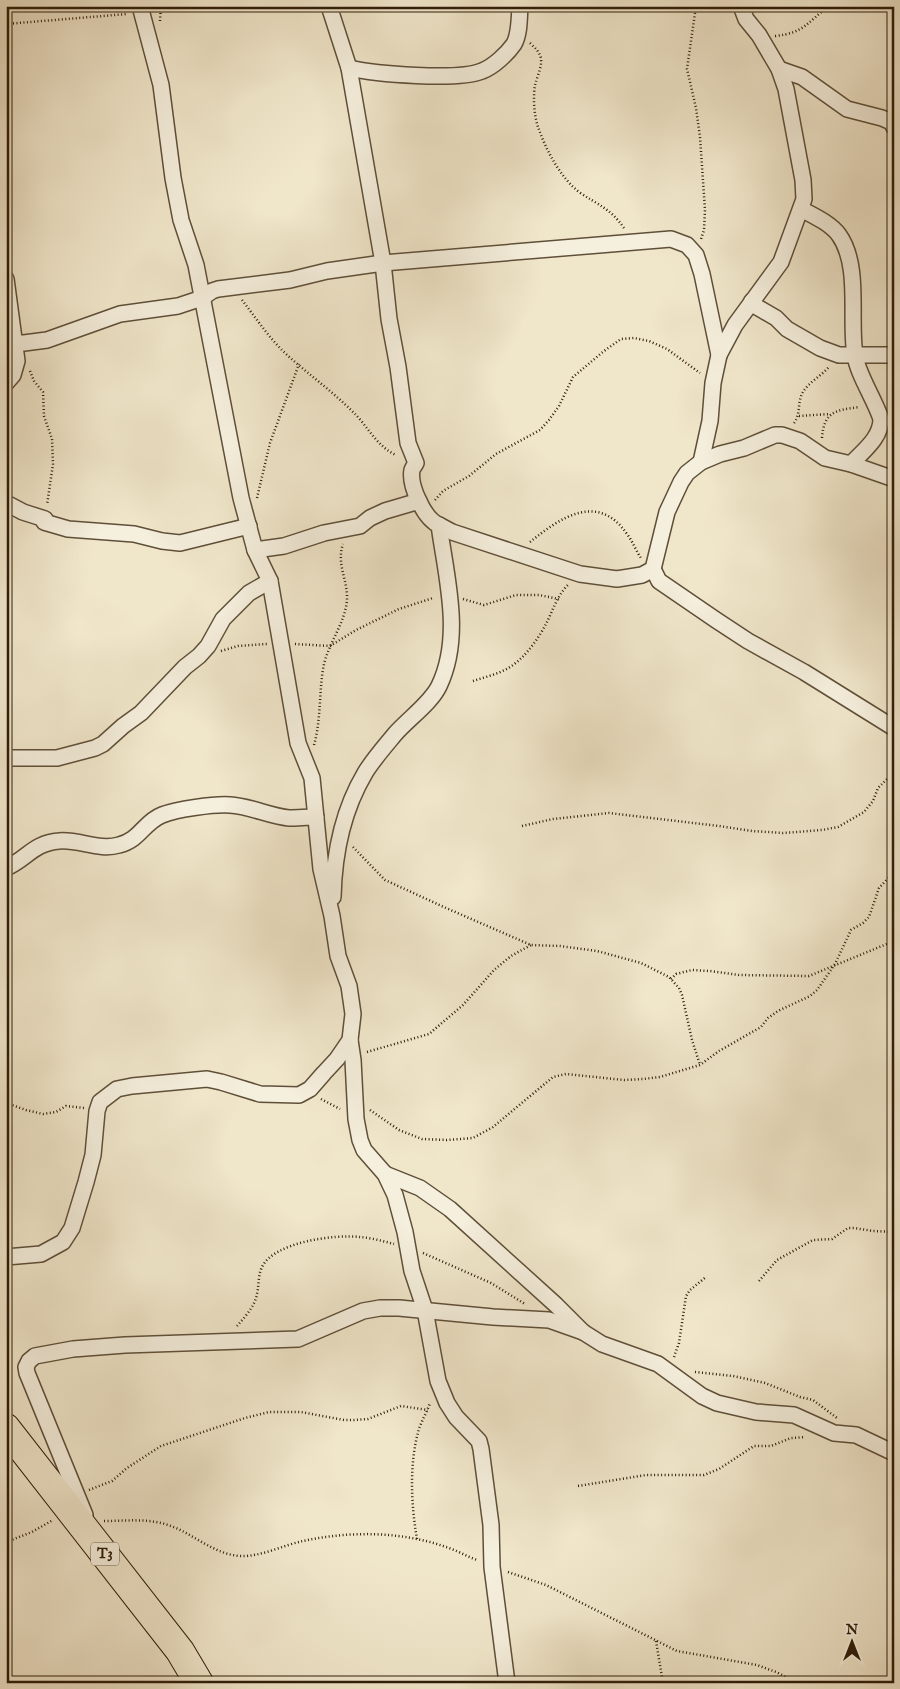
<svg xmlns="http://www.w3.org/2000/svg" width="900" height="1689" font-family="'IM FELL English',serif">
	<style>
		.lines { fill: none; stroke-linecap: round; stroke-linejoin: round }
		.street-casing { stroke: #5f4f39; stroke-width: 18 }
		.highway-casing { stroke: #2f1d09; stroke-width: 30 }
		.path { stroke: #2f1d09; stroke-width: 2.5; stroke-dasharray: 1 2.5; stroke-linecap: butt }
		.street { stroke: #f5efdd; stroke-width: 15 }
		.highway { stroke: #f0e6ca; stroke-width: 28 }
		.labels { text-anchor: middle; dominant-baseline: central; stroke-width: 4; stroke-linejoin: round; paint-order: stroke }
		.shield { fill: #f5efdd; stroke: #6a5c49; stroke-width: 1 }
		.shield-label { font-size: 14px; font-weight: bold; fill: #2f1d09 }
	</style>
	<rect width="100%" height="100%" fill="#f0e6ca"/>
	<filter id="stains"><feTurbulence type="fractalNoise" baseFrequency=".004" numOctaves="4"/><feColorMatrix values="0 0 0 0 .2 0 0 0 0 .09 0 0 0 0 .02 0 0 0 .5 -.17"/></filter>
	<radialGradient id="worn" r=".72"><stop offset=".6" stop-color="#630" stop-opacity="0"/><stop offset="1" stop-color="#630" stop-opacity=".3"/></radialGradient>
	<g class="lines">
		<g class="street-casing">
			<g id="street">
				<path d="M329,6L349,68L383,263L389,319L398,367L408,443L416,463C415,465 413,467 412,470C409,485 424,519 439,525C446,577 463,636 439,686C431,703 408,719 395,734C386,745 372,761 365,773C343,810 334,854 333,897"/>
				<path d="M349,68C375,74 458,81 482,71C493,67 507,54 514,44C520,33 519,18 520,6"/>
				<polyline points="779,69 802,77 847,109 882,118 891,122 894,127"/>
				<path d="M801,209C814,216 830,223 839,235C861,266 849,320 855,355C857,373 875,400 881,419C881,438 863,451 851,464"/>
				<polyline points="6,279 17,361 13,375 6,383"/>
				<polyline points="752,301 757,307 776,318 787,329 820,348 839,355 894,355"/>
				<polyline points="16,343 24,343 47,340 120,314 178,306 202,298 212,291 218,289 290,280 327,271 383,263 671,239 687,245 696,255 702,274 719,355 713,383 710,421 701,462"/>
				<polyline points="719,355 735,325 781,262 804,199 803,180 786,89 779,69 759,35 746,19 741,6"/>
				<polyline points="6,503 23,512 45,519 44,522 68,529 134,534 162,541 180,543 249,526"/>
				<polyline points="439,525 452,532 580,574 617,579 642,575 653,569 667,512 681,482 687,473 701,462 720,454 744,448 775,435 782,435 800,441 825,458 851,464 894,479"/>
				<polyline points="255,550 284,546 324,533 360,526 370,518 385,511 419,501"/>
				<polyline points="653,569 659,581 716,620 748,641 804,672 894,728"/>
				<polyline points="6,758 57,758 95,748 103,744 123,726 141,713 185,667 199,656 208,646 223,619 249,593 270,581"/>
				<path d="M6,868C27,859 33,843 59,841C79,839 99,851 119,845C140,840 144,822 162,815C177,809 214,804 230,805C250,806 269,816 289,818C298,818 307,817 316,817"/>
				<polyline points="350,1040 353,1060 356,1119 360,1140 364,1150 385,1174 395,1195 405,1232 412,1271 425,1310 438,1381 447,1403 456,1417 479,1441 481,1449 491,1525 492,1567 507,1683"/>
				<polyline points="385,1174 420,1188 450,1209 556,1305 583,1332 602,1344 658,1364 702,1396 717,1403 756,1412 794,1415 834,1433 856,1435 894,1453"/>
				<polyline points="6,1257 41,1254 63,1242 72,1228 86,1182 93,1155 97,1111 100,1102 117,1089 132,1086 207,1079 221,1082 260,1094 299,1095 310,1089 324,1073 337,1059 350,1040 353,1014 349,986 338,956 332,916 321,869 312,778 298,743 270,581 255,550 241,498 196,265 181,220 173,178 161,85 140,6"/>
				<polyline points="85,1515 27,1373 26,1367 29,1361 35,1356 73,1349 125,1345 298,1339 363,1311 380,1308 399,1308 493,1317 549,1320 583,1332"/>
			</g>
		</g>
		<g class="highway-casing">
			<polyline id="highway" points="6,1428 180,1651 199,1683"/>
		</g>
		<g class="path">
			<polyline points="696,6 687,69 696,108 700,137 705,210 704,230 701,239"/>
			<polyline points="160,21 161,6"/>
			<polyline points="6,24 127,14"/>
			<path d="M775,36C805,33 807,22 829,6"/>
			<path d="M530,43C535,48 540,52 541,59C542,67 537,77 535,85C533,98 534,115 538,127C546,150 560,177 579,192C598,205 610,208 624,228"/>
			<path d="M242,300C256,318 269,338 286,354C308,374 332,391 353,412C367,425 377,447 396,455"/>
			<polyline points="30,371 34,381 43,392 44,416 52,439 53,464 47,505"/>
			<polyline points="799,416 830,414"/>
			<path d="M794,423C801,414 797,402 803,392C808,383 821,376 829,367"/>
			<path d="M822,438C824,411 836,410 860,407"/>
			<polyline points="889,441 894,446"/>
			<polyline points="257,498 270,443 299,364"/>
			<polyline points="435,500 443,491 469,476 496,454 540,430 549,420 559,406 573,377 604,351 621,339 634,338 649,341 667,349 700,373"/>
			<path d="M530,542C561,517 598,492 627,534C633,542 636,551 641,558"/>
			<polyline points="463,599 484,605 516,595 539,595 559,599"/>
			<polyline points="295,644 330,646 356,630 399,609 433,598"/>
			<polyline points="221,651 238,646 267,644"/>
			<path d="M473,681C485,677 499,674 510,667C525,658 539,638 547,622C553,610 558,594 568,585"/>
			<path d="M314,745C321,720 319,694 323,669C327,645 345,624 347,600C348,580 336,564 343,544"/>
			<polyline points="522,826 553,819 609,813 719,826 752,831 783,833 822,830 838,827 864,812 873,801 878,788 894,772"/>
			<polyline points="353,847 385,880 446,908 531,945 560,946 597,951 641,963 669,977 679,988 682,995 692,1040 700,1065"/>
			<polyline points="671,979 676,974 692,970 710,971 739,975 809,976 894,941"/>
			<polyline points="367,1052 429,1034 463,1005 494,970 511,956 531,945"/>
			<polyline points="6,1081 11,1104"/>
			<polyline points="321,1099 340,1109"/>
			<polyline points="6,1103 26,1110 43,1114 56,1112 66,1106 84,1108"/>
			<polyline points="370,1110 399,1130 422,1139 447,1140 473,1138 493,1127 553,1077 566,1074 624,1080 643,1079 660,1077 700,1065 719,1051 761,1027 768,1018 778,1011 810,996 817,990 835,964 851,930 863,923 869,917 879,888 894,872"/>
			<polyline points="423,1253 491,1283 525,1304"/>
			<polyline points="759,1281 777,1260 813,1240 832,1239 848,1228 854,1228 873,1231 894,1232"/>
			<path d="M237,1326C245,1317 255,1306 257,1294C259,1285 258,1275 262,1267C274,1242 335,1234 360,1237C371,1238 383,1241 394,1244"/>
			<polyline points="674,1357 679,1343 686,1296 690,1290 706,1277"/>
			<polyline points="695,1372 733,1376 765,1383 800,1397 813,1400 837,1418"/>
			<polyline points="578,1486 646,1475 704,1475 719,1469 754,1446 771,1446 791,1438 805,1437"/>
			<polyline points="89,1490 112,1481 127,1468 161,1446 245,1418 269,1412 301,1412 344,1420 354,1420 368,1419 401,1406 428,1410"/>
			<path d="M104,1521C126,1521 147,1518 168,1525C193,1533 214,1555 241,1556C260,1557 284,1545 303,1541C349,1531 401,1531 446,1547C456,1550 466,1556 477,1560"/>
			<path d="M417,1539C411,1504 409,1463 419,1429C422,1420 427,1412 430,1403"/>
			<polyline points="6,1542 32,1532 53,1520"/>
			<polyline points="508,1572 546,1585 677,1651 757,1665 776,1672 798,1683"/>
			<polyline points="656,1641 663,1683"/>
		</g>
		<use href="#street" class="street"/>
		<use href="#highway" class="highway"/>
	</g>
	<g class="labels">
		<rect class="shield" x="91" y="1542.5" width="28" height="23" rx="4"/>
		<g class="shield-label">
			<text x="105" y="1554">T3</text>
		</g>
	</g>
	<rect width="900" height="1689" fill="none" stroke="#f0e6ca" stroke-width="25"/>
	<rect x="8" y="8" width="885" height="1674" fill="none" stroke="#2f1d09" stroke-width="2.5"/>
	<rect x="12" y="12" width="875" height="1664" fill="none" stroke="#2f1d09"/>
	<g transform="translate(852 1642)" stroke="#f5efdd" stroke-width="4" paint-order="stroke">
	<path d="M0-4L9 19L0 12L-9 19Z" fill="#2f1d09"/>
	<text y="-8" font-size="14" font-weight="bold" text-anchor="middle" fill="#2f1d09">N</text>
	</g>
	<rect width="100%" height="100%" filter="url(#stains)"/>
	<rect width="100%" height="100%" fill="url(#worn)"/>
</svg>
